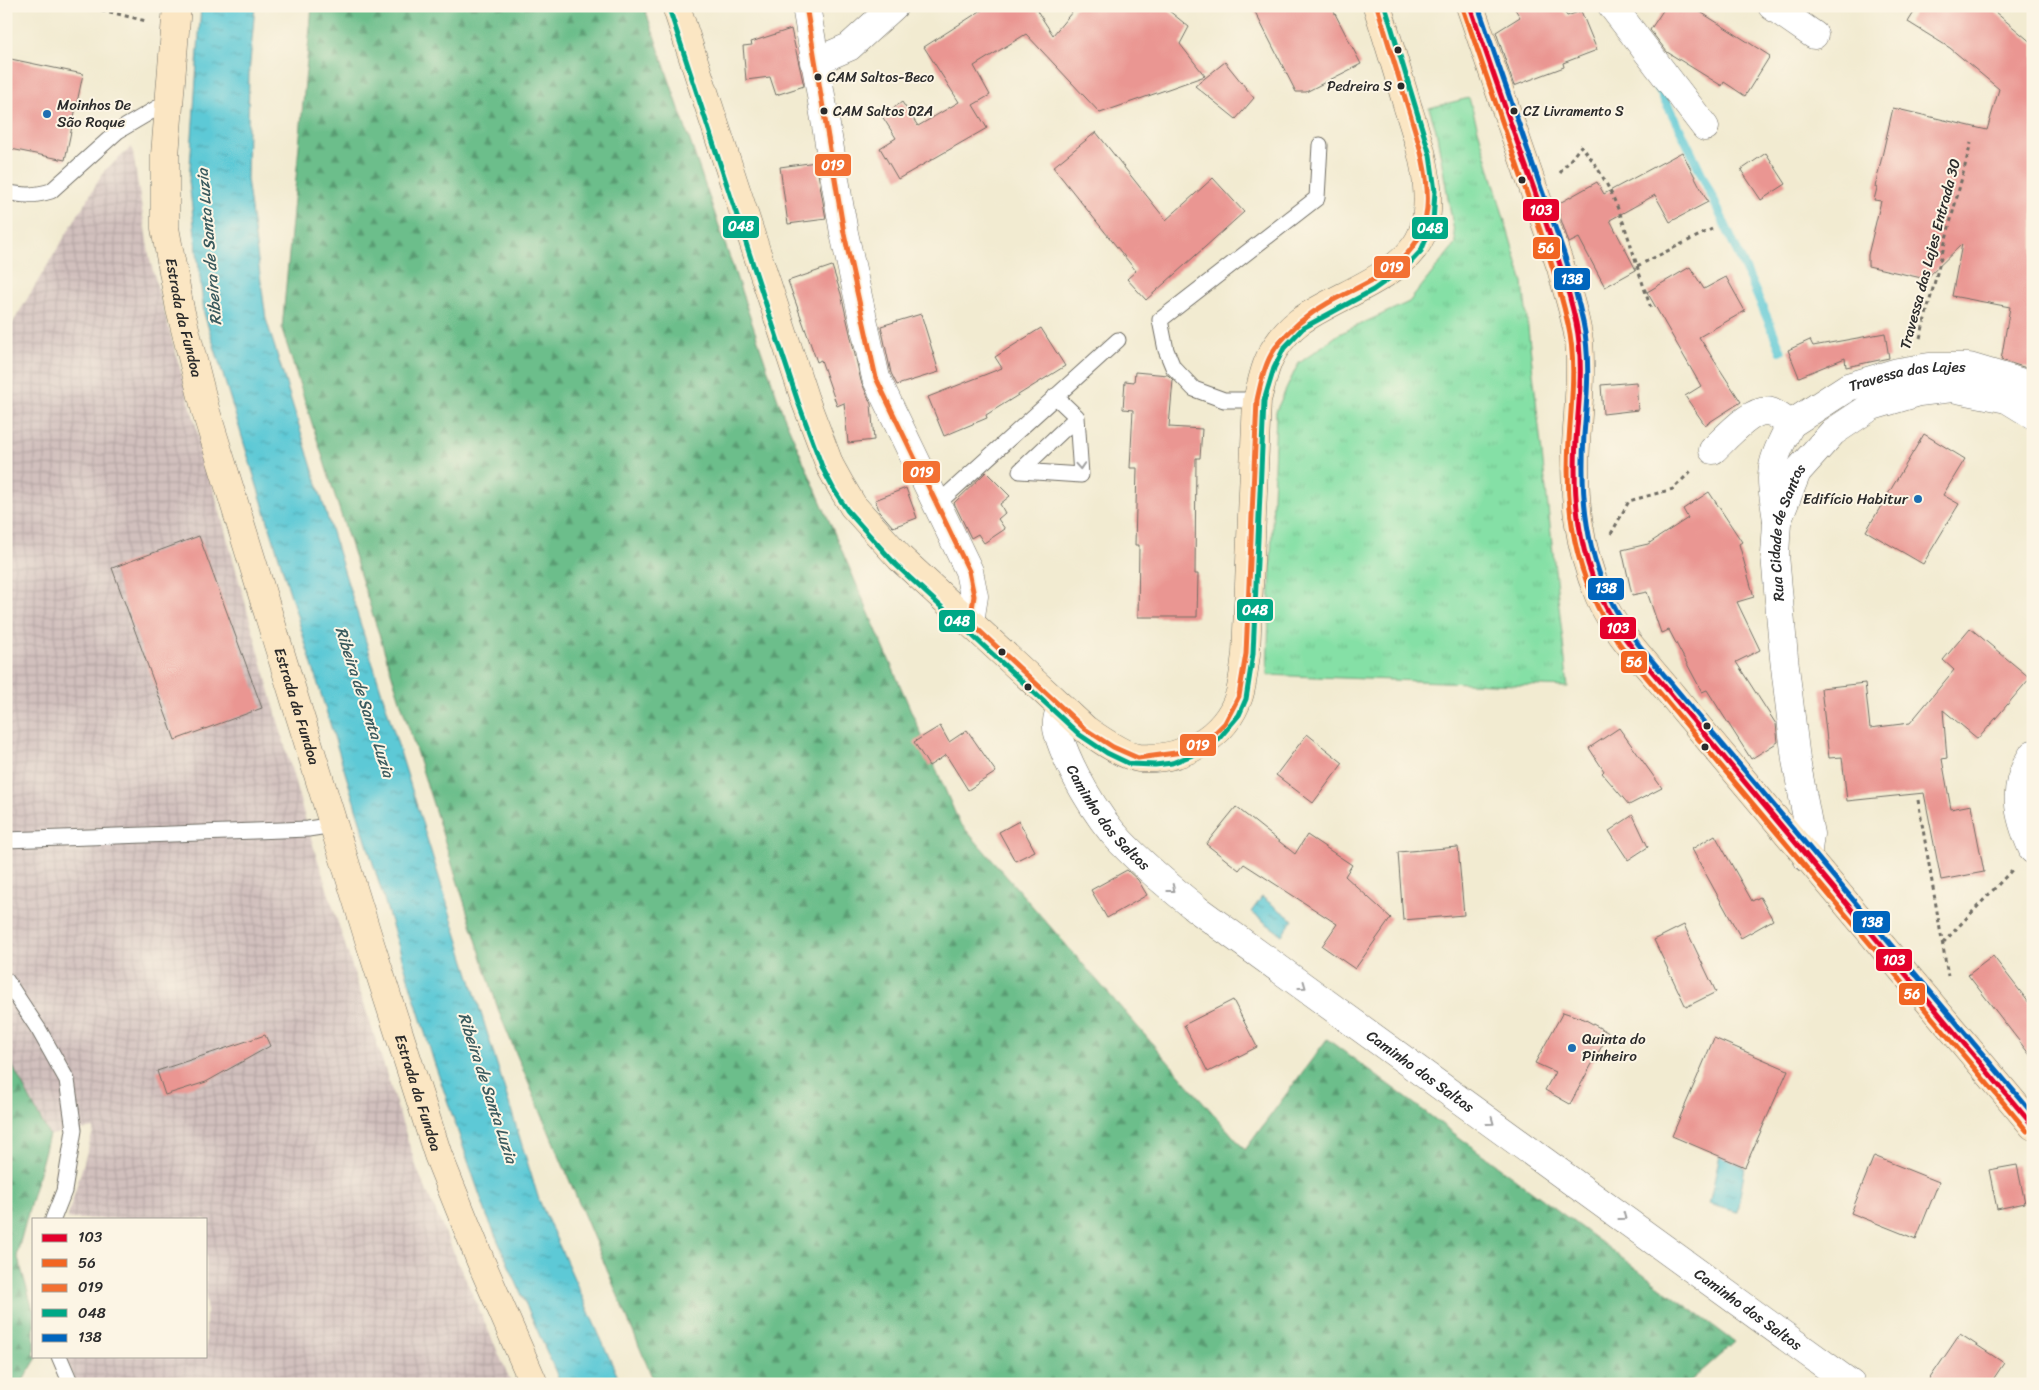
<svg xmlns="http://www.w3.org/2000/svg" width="2039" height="1390" font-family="Sriracha,sans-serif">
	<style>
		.industrial { fill: url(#industrial-grid) }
		.grass { fill: url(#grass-tufts); stroke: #588668 }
		.forest { fill: url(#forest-firs); stroke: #4c745b }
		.water { fill: url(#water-ripples); stroke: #447a80 }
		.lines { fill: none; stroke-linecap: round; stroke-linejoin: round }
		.stream { stroke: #5dc9d6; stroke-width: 9 }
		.building { fill: #ea9692 }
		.service-casing { stroke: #716e65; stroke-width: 17 }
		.minor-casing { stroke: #716e65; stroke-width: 29 }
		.secondary-casing { stroke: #716e65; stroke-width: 29 }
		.path { stroke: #716e65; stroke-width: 3; stroke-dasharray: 4 4; stroke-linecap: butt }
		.service { stroke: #fff; stroke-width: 15 }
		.minor { stroke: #fff; stroke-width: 28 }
		.secondary { stroke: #fbe6c3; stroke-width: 28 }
		.bus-1-casing { stroke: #fcf5e5; stroke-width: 9 }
		.bus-2-casing { stroke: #fcf5e5; stroke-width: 9 }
		.bus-3-casing { stroke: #fcf5e5; stroke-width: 9 }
		.bus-4-casing { stroke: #fcf5e5; stroke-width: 9 }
		.bus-5-casing { stroke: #fcf5e5; stroke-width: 9 }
		.bus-1 { stroke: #e4002b; stroke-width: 5 }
		.bus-2 { stroke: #f26522; stroke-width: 5 }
		.bus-3 { stroke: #f37032; stroke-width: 5 }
		.bus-4 { stroke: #00a886; stroke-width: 5 }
		.bus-5 { stroke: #0065bd; stroke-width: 5 }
		.oneway { stroke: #a0a0a0 }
		.bus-dot { fill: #2b2b2b; stroke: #fcf5e5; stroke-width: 2 }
		.poi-dot { fill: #1f6fb2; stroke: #fcf5e5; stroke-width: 2 }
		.labels { text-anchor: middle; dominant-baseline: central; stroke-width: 4; stroke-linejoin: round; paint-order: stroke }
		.bus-label { font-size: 14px; fill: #2b2b2b; stroke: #fcf5e5; text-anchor: start }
		.poi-label { font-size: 15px; fill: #2b2b2b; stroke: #fcf5e5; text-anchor: start }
		.street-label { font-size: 15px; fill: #2b2b2b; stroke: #fcf5e5 }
		.water-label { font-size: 16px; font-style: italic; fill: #3a5a5e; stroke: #fcf5e5 }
		.line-badge { stroke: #fcf5e5; stroke-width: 2 }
		.badge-label { font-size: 14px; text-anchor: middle; font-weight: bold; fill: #fff }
	</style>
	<defs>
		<pattern id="industrial-grid" width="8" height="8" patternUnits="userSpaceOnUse" patternTransform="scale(1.25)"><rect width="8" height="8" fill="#d1c0bd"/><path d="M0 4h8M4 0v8" fill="none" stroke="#b4a5a3"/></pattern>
		<pattern id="grass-tufts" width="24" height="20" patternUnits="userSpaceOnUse" patternTransform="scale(1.25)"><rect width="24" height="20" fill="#85e0a6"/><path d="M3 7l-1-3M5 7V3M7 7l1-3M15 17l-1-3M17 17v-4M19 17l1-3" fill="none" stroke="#73c08f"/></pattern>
		<pattern id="forest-firs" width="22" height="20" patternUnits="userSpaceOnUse" patternTransform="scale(1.25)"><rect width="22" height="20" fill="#6cbe8b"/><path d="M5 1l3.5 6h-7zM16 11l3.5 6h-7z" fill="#599b72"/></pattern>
		<pattern id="water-ripples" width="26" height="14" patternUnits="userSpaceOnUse" patternTransform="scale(1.25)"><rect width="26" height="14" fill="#5dc9d6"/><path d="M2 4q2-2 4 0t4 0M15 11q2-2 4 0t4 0" fill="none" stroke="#4da3ae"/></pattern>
	</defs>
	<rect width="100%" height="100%" fill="#fcf5e5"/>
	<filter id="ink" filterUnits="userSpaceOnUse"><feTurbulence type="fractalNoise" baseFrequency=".02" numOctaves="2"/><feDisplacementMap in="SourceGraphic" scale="10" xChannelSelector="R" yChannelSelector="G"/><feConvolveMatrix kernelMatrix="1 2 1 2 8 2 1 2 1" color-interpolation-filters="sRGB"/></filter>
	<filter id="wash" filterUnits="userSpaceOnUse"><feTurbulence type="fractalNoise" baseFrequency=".0096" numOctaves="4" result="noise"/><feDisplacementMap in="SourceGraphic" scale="20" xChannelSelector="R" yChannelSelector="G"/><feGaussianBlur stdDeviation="1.12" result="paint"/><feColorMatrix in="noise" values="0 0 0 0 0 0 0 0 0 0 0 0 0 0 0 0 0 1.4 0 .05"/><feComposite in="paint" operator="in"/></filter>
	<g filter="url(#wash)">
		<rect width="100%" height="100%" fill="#f2ebd1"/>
		<polygon class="industrial" points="132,147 150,260 308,829 417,1169 512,1384 76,1384 65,1356 206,1356 206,1219 67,1219 94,1128 49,1135 6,1054 6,334 105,170"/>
		<polygon class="grass" points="1469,98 1523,283 1568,687 1267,675 1276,411 1298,364 1339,334 1409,302 1456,243 1436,130 1429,108"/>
		<g class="forest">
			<polygon points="312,6 644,6 783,414 959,822 1245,1150 1327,1039 1735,1342 1687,1384 655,1384 500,1015 282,329"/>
			<polygon points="6,1054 49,1135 17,1254 34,1313 34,1356 38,1356 21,1384 6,1384"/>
		</g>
		<g class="water">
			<polygon points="201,6 255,6 249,74 247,179 266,319 539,1200 621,1384 561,1384 487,1216 434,1062 204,313 189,181"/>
			<polygon points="1262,897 1293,920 1282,935 1251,912"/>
			<polygon points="1720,1155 1745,1167 1737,1212 1709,1204"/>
		</g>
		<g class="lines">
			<path class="stream" d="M1652,78C1681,126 1703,178 1727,229C1745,269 1764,309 1781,351"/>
		</g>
		<g id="blocks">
			<g class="building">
				<polygon points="988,6 1034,6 1053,35 1077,6 1163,6 1189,27 1180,44 1205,76 1100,113 1026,34 974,66 990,95 973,105 987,128 898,179 880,148 896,138 882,116 902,102 918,126 959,102 924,47"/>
				<polygon points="1252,6 1331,6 1361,64 1306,92 1296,92"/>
				<polygon points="1513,6 1560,6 1567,16 1581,11 1597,50 1563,63 1564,67 1514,86 1496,32 1520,17"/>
				<polygon points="1666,6 1691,6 1770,56 1745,96 1724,82 1722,86 1667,52 1650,30"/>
				<polygon points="1918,6 1988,6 2033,44 2033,370 2001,360 2010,307 1952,296 1962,244 1926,279 1868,266 1868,255 1881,201 1874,200 1877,188 1875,187 1893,108 1987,130 1999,89 1950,48 1908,22"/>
				<polygon points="791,29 804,86 776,95 770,77 746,80 743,46 752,45 751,42"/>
				<polygon points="6,58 83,74 65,160 6,148"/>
				<polygon points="1225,62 1254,98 1236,119 1195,86"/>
				<polygon points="1096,132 1166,220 1213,178 1244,212 1146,300 1127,279 1136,271 1053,167"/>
				<polygon points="1682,152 1708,202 1670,222 1655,195 1610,220 1636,270 1605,287 1579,238 1569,243 1556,205 1597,182 1604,194"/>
				<polygon points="1766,153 1786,184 1761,200 1741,170"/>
				<polygon points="816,162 826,219 788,224 780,167"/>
				<polygon points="832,266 841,294 861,381 871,404 874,440 848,443 844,403 837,406 821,360 817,362 788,281"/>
				<polygon points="1690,267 1704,289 1726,277 1745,311 1699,337 1741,402 1705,425 1685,396 1701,386 1647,292"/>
				<polygon points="921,314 939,372 897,385 891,373 881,326"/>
				<polygon points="1041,328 1065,366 986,415 987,418 944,436 928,397 1002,368 995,357"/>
				<polygon points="1885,333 1889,358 1846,367 1845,358 1799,377 1788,350 1810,340 1813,346"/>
				<polygon points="1135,372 1168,375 1173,380 1169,427 1202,429 1200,458 1196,458 1195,574 1198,574 1197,617 1138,617 1139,545 1135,545 1137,468 1130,468 1133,410 1123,409 1125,381 1134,382"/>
				<polygon points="1636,382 1638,410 1603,414 1601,385"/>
				<polygon points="1924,434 1965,459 1943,495 1959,504 1923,564 1866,531"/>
				<polygon points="986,472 1010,496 1000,504 1005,513 998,519 1005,529 984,543 978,534 971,538 954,503"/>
				<polygon points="906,488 917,518 893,527 880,512 875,500"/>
				<polygon points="1709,492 1742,542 1739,544 1754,597 1737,602 1760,650 1736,662 1776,724 1778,742 1751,759 1707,690 1702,692 1669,630 1661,633 1647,592 1632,595 1622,550 1648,544 1688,518 1683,509"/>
				<polygon points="199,536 262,708 175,740 112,568"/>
				<polygon points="1970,628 2030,678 1978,739 1943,710 1947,758 1942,759 1951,809 1971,805 1984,872 1941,880 1924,793 1847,801 1842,757 1829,758 1821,688 1865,683 1870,728 1910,723 1954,670 1943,660"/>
				<polygon points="940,726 949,742 967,730 996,772 968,790 946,755 929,766 914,742"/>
				<polygon points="1619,728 1662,788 1629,805 1602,773 1604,771 1589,748"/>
				<polygon points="1307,734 1343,763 1313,803 1276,775"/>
				<polygon points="1236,807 1295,854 1307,835 1352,865 1345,876 1391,918 1355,969 1322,946 1337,924 1244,864 1239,870 1206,844"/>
				<polygon points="1633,815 1648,847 1628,860 1609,831"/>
				<polygon points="1019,821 1035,851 1015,861 999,832"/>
				<polygon points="1715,835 1752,901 1760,897 1773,920 1741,938 1692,849"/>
				<polygon points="1458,847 1464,915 1403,920 1398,852"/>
				<polygon points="1127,870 1138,880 1147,895 1107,918 1091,890"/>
				<polygon points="1684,925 1716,992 1686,1007 1654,940"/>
				<polygon points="1993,956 2033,1008 2033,1059 1968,975"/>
				<polygon points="1233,1000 1257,1047 1208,1072 1184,1025"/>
				<polygon points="1563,1012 1584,1019 1609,1033 1570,1104 1545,1090 1555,1072 1535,1063"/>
				<polygon points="265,1035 270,1046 206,1082 165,1095 157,1071"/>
				<polygon points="1714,1038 1788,1070 1745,1167 1672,1136"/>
				<polygon points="1874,1156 1939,1182 1916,1239 1851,1213"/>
				<polygon points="2017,1165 2025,1203 1997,1209 1989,1170"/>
				<polygon points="1960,1334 2004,1363 1990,1384 1926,1384"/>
			</g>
		</g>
	</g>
	<g filter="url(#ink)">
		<use href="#blocks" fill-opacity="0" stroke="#716e65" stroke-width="1"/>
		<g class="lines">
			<g class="service-casing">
				<g id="service">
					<path d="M6,192C23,196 35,196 51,191L118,131L169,101"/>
					<polyline points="1055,396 1077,417 1081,475 1020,471 1077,417"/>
					<polyline points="1257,400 1224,400 1194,389 1173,367 1166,350 1160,320 1317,198 1320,145"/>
					<polyline points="936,505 1118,340"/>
					<polyline points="6,840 308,829 334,825"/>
					<polyline points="6,980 39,1030 67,1080 74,1130 64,1191 53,1219"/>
					<polyline points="59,1356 71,1384"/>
				</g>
			</g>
			<g class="minor-casing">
				<g id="minor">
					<polyline points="806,6 844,233 876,378 969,571 974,596 970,622"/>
					<polyline points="1612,6 1705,127"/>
					<polyline points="1772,6 1814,35"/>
					<polyline points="814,62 849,47 894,6"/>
					<path id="s1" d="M1713,450C1725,439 1753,406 1771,412C1777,414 1785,421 1791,424L1848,387L1898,372L1929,367H1969L2033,386"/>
					<path d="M1777,520C1770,474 1767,467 1791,424"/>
					<path id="s2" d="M1061,707C1058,715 1055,723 1058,733C1068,767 1096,816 1121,842C1145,867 1171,888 1198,910L1851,1384"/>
					<path d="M2033,754C2011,787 2017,815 2033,850"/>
					<path id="s3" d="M1807,858L1810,834L1796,760L1784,658L1775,555L1777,522L1797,472L1833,432L1872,406L1919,392L1952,388L2007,399L2033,415"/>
				</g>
			</g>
			<g class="secondary-casing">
				<g id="secondary">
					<path id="s4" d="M177,6L165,155V228L180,309L206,412L370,943L438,1155L481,1262L534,1384"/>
					<path d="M676,6L805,400L830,466L841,486L853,506L900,558L1085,729C1098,738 1123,756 1139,758C1182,761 1225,738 1239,696C1243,683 1244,668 1246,654L1257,400C1262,383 1265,362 1276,347C1282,338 1291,328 1299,322C1335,295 1408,276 1423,231C1428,218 1428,200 1427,186C1425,160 1416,133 1408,108C1398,74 1388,40 1377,6"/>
					<path d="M1470,6L1561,268C1567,292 1576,317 1579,341C1582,375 1578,410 1576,444C1573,497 1578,546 1599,596C1615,634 1650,667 1675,699L2033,1126"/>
				</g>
			</g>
			<g class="path">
				<polyline points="86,6 146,21"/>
				<path d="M1560,173L1581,146C1610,179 1625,224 1637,266L1712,229"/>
				<polyline points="1637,266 1651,309"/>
				<polyline points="1920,338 1971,143"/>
				<polyline points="1611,534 1629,501 1673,489 1693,469"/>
				<polyline points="1918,800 1948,976"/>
				<polyline points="1943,943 2012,870"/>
			</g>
			<use href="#service" class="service"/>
			<use href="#minor" class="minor"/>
			<use href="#secondary" class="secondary"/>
			<g class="bus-1-casing">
				<path id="bus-1" d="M1470,6C1491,67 1512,128 1534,189C1549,233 1566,277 1576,323C1584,361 1579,401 1576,440C1571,518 1584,587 1634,650L2033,1126"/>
			</g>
			<g class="bus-2-casing">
				<path id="bus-2" d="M1463,8C1484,69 1505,130 1526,191C1542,235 1558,279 1568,324C1577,363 1571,403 1569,441C1564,521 1578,591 1628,655L2027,1131"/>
			</g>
			<g class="bus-3-casing">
				<g id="bus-3">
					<polyline points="806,6 844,233 876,378 969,571 974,596 970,622"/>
					<path d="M970,622L1085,729L1113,747L1138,758L1190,751L1211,737L1225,723L1239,696L1246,654L1257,400C1261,382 1265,362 1276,347C1290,329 1308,314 1328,303C1370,280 1422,264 1427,208C1430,173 1416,134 1406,101C1396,69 1387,38 1377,6"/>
				</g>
			</g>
			<g class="bus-4-casing">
				<polyline id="bus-4" points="669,8 798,402 823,469 834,490 847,510 895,564 1080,735 1107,753 1130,764 1155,765 1172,763 1203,751 1217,741 1239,715 1246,699 1253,654 1264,401 1274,368 1284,348 1303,328 1373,290 1407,266 1421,251 1433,222 1435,191 1430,155 1385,6"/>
			</g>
			<g class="bus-5-casing">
				<path id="bus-5" d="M1478,6C1499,67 1520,128 1541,188C1557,232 1573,276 1583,322C1591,359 1587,398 1584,435C1579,514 1590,582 1639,645L2033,1114"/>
			</g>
			<use href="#bus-1" class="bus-1"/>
			<use href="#bus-2" class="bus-2"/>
			<use href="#bus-3" class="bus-3"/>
			<use href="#bus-4" class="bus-4"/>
			<use href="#bus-5" class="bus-5"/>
		</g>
		<defs><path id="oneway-chevron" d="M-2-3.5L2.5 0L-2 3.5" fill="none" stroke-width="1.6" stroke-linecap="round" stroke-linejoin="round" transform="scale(1.25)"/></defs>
		<g class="oneway">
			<use href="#oneway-chevron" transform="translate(1080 466) rotate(86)"/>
			<use href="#oneway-chevron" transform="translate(1172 889) rotate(38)"/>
			<use href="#oneway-chevron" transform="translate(1303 986) rotate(36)"/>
			<use href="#oneway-chevron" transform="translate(1491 1122) rotate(36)"/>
			<use href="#oneway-chevron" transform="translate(1623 1217) rotate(36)"/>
		</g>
	</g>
	<g class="bus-dot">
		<circle cx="1398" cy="50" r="4.5"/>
		<circle cx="818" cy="77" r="4.5"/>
		<circle cx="1401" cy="86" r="4.5"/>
		<circle cx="824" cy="111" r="4.5"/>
		<circle cx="1514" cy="111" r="4.5"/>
		<circle cx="1522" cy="180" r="4.5"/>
		<circle cx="1002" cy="652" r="4.5"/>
		<circle cx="1028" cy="687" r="4.5"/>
		<circle cx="1707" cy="726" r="4.5"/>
		<circle cx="1705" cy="747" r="4.5"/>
	</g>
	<g class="poi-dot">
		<circle cx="47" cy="114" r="5"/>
		<circle cx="1918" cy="499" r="5"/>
		<circle cx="1572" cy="1048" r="5"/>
	</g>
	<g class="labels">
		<g class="bus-label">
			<text x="827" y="77">CAM Saltos-Beco</text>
			<text x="1392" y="86" text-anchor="end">Pedreira S</text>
			<text x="833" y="111">CAM Saltos D2A</text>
			<text x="1523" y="111">CZ Livramento S</text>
		</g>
		<g class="poi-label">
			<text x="57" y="105">Moinhos De<tspan x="57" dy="17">São Roque</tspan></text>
			<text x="1908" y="499" text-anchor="end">Edifício Habitur</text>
			<text x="1582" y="1039">Quinta do<tspan x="1582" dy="17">Pinheiro</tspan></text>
		</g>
		<g class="street-label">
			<text transform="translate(1930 254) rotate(-75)">Travessa das Lajes Entrada 30</text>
			<text stroke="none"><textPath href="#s4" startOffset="314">Estrada da Fundoa</textPath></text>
			<text stroke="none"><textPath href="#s1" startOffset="224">Travessa das Lajes</textPath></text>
			<text stroke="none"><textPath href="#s3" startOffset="330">Rua Cidade de Santos</textPath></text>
			<text stroke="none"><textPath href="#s4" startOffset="719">Estrada da Fundoa</textPath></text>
			<text stroke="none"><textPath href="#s2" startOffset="126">Caminho dos Saltos</textPath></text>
			<text stroke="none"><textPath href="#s2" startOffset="531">Caminho dos Saltos</textPath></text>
			<text stroke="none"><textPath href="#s4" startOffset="1124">Estrada da Fundoa</textPath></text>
			<text stroke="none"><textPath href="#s2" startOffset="936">Caminho dos Saltos</textPath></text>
		</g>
		<g class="water-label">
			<text transform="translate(209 247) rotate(-95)">Ribeira de Santa Luzia</text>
			<text transform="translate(365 702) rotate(72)">Ribeira de Santa Luzia</text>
			<text transform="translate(488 1088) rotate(72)">Ribeira de Santa Luzia</text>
		</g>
	</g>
	<g class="line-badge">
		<rect x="814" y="153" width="38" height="24" rx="5" fill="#f37032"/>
		<rect x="1522" y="198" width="38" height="24" rx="5" fill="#e4002b"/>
		<rect x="722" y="215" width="38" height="24" rx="5" fill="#00a886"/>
		<rect x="1411" y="216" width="38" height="24" rx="5" fill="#00a886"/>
		<rect x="1532" y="236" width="29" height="24" rx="5" fill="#f26522"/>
		<rect x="1373" y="255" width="38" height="24" rx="5" fill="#f37032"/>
		<rect x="1553" y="267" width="38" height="24" rx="5" fill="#0065bd"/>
		<rect x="902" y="460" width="39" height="24" rx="5" fill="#f37032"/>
		<rect x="1587" y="577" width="38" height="24" rx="5" fill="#0065bd"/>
		<rect x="1236" y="598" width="38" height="24" rx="5" fill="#00a886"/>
		<rect x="938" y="609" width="38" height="24" rx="5" fill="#00a886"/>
		<rect x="1599" y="616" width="38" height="24" rx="5" fill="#e4002b"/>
		<rect x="1620" y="650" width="28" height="24" rx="5" fill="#f26522"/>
		<rect x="1179" y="733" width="38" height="24" rx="5" fill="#f37032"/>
		<rect x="1852" y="910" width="39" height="24" rx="5" fill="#0065bd"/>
		<rect x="1875" y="948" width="38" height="24" rx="5" fill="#e4002b"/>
		<rect x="1898" y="982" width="28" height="24" rx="5" fill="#f26522"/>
	</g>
	<g class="badge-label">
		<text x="833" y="170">019</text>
		<text x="1541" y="215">103</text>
		<text x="741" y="231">048</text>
		<text x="1430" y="233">048</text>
		<text x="1546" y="253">56</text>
		<text x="1392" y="272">019</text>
		<text x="1572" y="284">138</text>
		<text x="922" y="477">019</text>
		<text x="1606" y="593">138</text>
		<text x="1255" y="615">048</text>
		<text x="957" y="626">048</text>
		<text x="1618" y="633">103</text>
		<text x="1634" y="667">56</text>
		<text x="1198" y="750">019</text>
		<text x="1872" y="927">138</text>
		<text x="1894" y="965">103</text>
		<text x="1912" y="999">56</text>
	</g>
	<rect width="2039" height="1390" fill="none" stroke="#fcf5e5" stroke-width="25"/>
	<rect x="32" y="1218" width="175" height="140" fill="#fcf5e5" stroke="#a8a49b"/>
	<rect x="42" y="1234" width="25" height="8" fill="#e4002b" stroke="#a8a49b"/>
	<text x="78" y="1242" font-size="15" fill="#2b2b2b">103</text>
	<rect x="42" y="1259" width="25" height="8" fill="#f26522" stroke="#a8a49b"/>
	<text x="78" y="1268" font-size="15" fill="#2b2b2b">56</text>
	<rect x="42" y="1284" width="25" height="8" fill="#f37032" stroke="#a8a49b"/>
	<text x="78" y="1292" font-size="15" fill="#2b2b2b">019</text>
	<rect x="42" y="1309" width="25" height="8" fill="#00a886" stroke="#a8a49b"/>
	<text x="78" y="1318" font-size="15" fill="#2b2b2b">048</text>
	<rect x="42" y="1334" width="25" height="8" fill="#0065bd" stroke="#a8a49b"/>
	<text x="78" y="1342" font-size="15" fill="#2b2b2b">138</text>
</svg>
